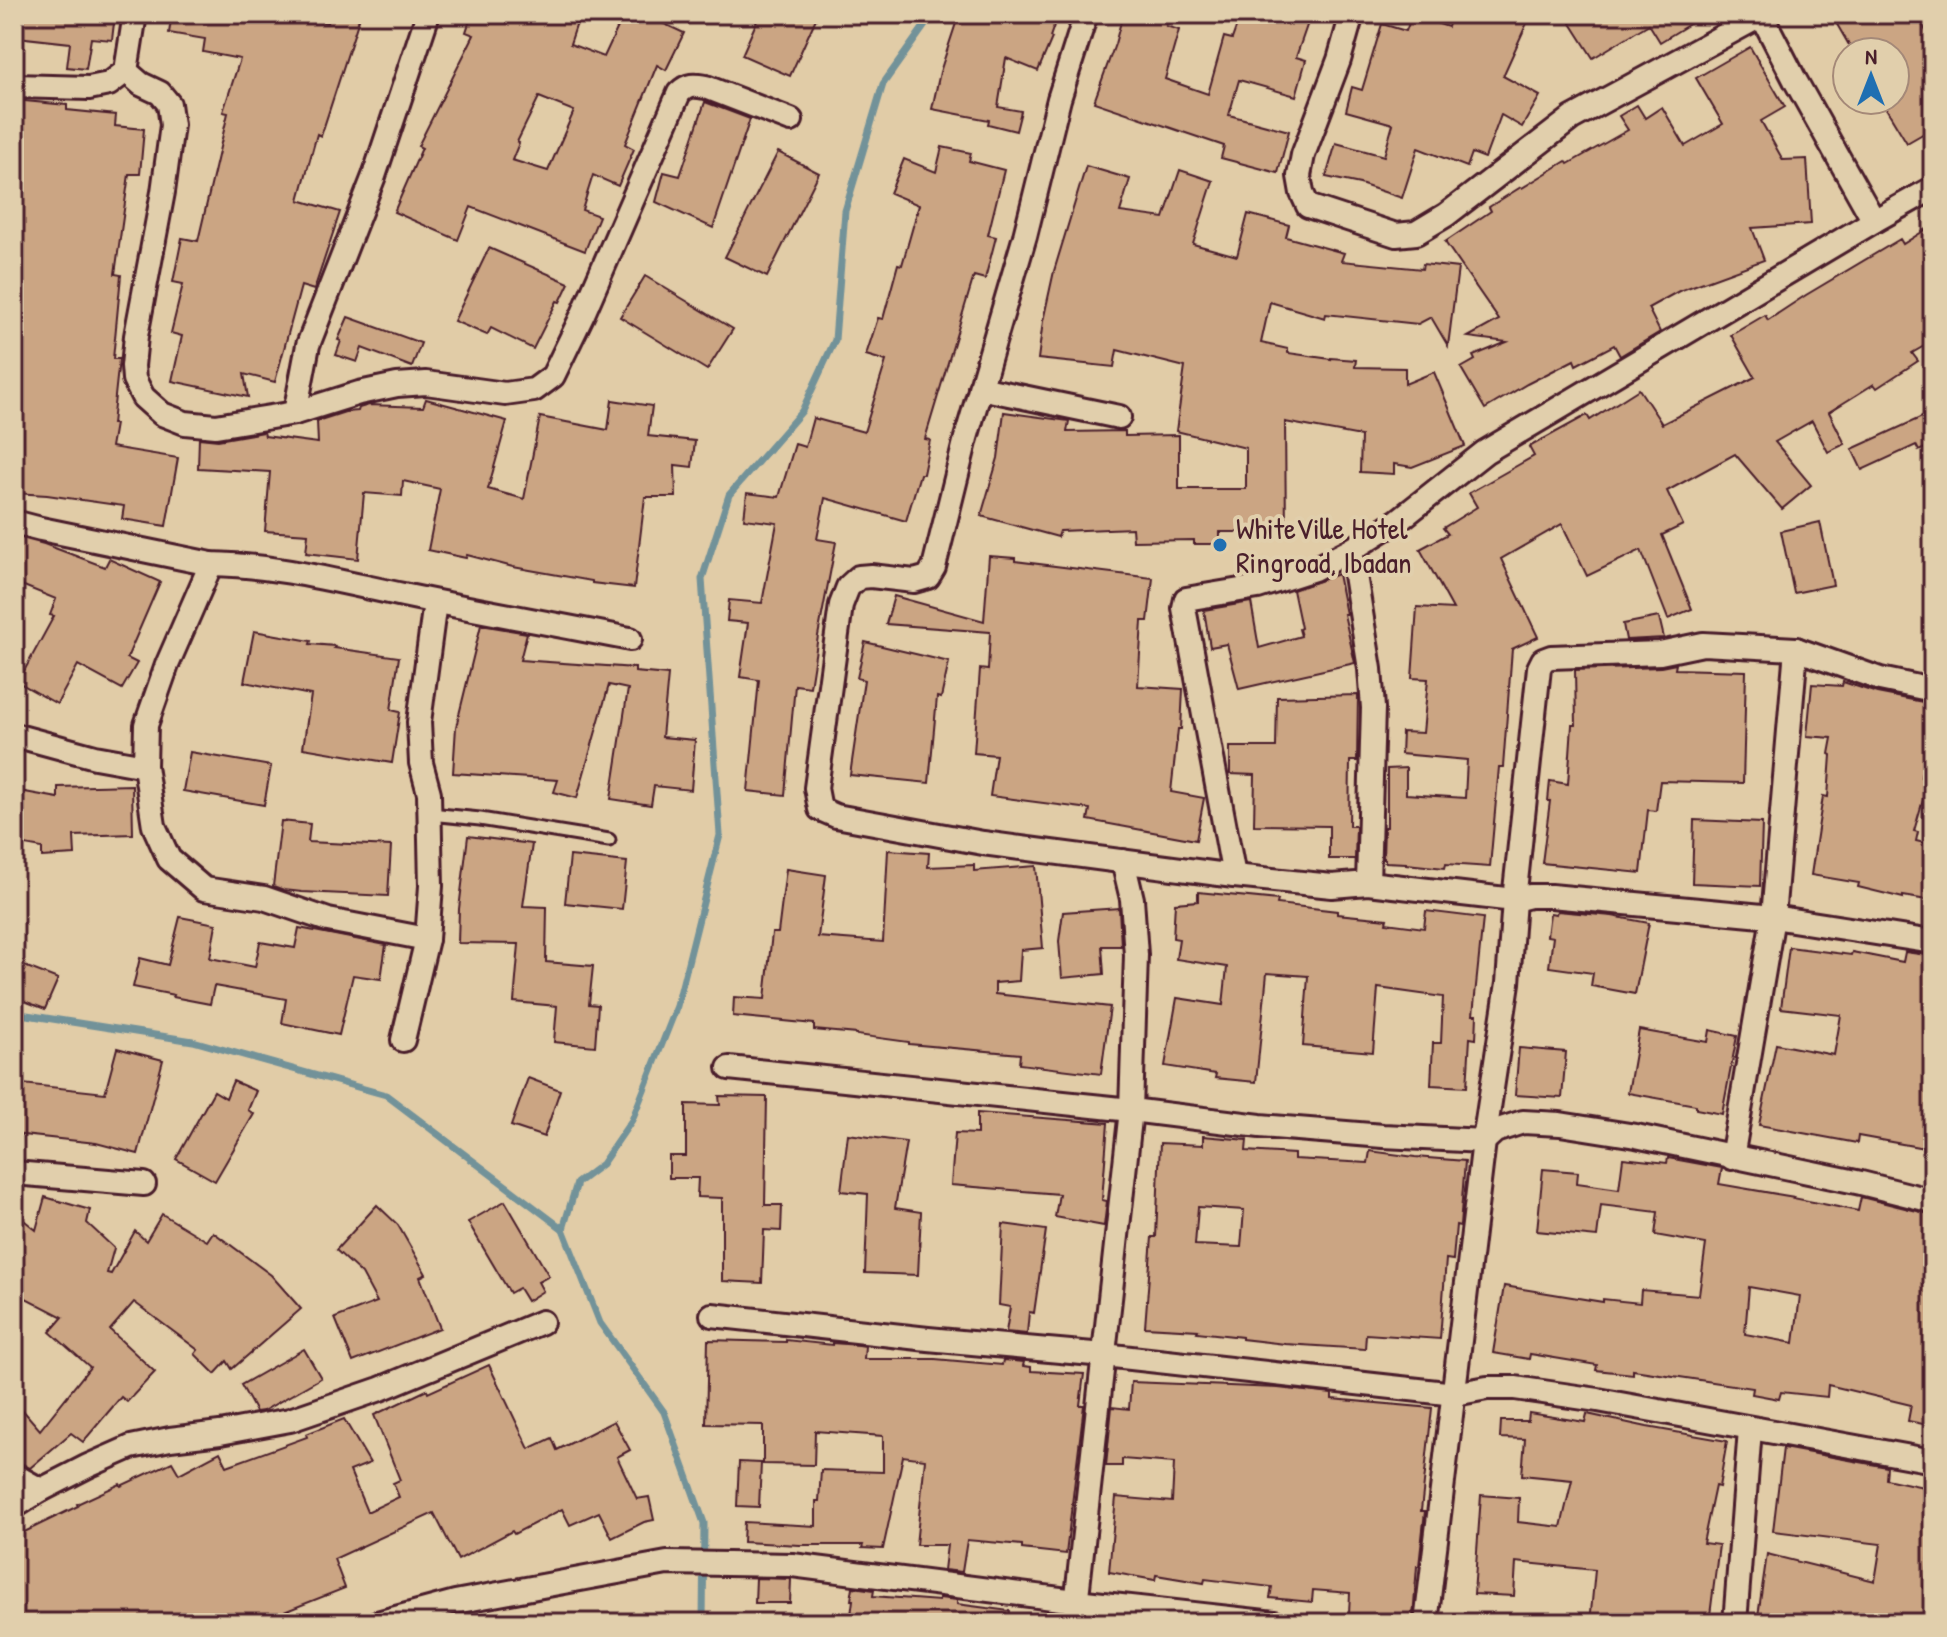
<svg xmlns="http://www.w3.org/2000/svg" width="1947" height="1637" font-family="'Patrick Hand',sans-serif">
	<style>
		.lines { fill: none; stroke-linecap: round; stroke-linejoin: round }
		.stream { stroke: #729299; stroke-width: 7 }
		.building { fill: #cba583; stroke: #4a1f2b; stroke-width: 2; fill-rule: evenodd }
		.lane-casing { stroke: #4a1f2b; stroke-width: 17 }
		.street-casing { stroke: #4a1f2b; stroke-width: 28 }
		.lane { stroke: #e1cfac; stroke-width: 11 }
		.street { stroke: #e1cfac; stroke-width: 22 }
		.poi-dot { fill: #1f6fb2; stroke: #e1cfac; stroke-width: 3 }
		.labels { text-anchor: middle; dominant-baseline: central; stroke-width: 8; stroke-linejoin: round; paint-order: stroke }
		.poi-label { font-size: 30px; fill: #4a1f2b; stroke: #e1cfac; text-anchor: start }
	</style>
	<rect width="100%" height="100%" fill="#e1cca7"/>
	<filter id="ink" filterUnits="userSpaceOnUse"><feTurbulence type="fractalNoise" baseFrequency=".0125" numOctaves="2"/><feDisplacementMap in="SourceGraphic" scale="16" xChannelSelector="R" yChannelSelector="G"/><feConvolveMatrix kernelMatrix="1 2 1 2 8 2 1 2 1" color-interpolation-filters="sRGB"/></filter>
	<g filter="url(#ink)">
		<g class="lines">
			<g class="stream">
				<polyline points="14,1013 193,1041 386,1095 563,1229"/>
				<polyline points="703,1623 704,1523 664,1412 600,1323 563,1229 577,1183 602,1164 632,1120 677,1006 720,835 702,579 729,495 802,411 835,340 845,211 883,84 933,14"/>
			</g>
		</g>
		<g class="building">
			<polygon points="19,14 115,14 112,40 91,38 86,69 67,67 70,43 17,37"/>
			<polygon points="172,14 287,14 327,23 330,14 345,14 359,19 321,136 317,134 299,200 340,212 314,290 301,286 275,382 244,374 248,397 172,381 182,336 171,333 183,284 173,282 182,238 198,241 228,113 223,112 240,59 203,52 205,39 169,33"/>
			<path d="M472,14H580L570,44L604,57L624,14H643L684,33L666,70L657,65L625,144L634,149L618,186L593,175L582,210L599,216L585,251L471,207L458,240L394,212L422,148L418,146L474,35L466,32ZM539,97L574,111L548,171L512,160L519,143L517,142Z"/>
			<polygon points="760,14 818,14 790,76 742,55"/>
			<polygon points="959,14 1058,14 1050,37 1052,38 1038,71 1006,58 998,107 1021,111 1016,131 988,124 989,120 932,109 940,72"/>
			<polygon points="1123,14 1170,14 1166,26 1179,30 1165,79 1208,94 1224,37 1232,39 1241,14 1311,14 1296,57 1306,60 1296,96 1239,80 1229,115 1289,131 1278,173 1221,158 1224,146 1094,102 1115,44"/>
			<polygon points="1452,14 1506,14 1527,23 1503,76 1540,96 1522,127 1501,115 1485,158 1472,153 1467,167 1418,148 1402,198 1360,184 1326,177 1336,143 1384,156 1393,124 1346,111 1352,87 1362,90 1382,24 1406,31 1412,15 1448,27"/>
			<polygon points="1565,14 1706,14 1660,42 1649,24 1593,58"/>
			<polygon points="1831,14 1916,14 1933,43 1933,128 1907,143 1881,100 1895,100 1895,52 1853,52"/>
			<polygon points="1750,47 1785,107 1761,121 1783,160 1807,159 1811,224 1752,228 1764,260 1679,291 1648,308 1660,332 1620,356 1614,345 1576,365 1574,360 1527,384 1485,409 1461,368 1475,360 1473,356 1507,342 1468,337 1499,320 1445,242 1491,211 1489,207 1521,187 1522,188 1566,161 1568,164 1628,130 1619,116 1637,105 1645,118 1662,107 1685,146 1723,124 1696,78"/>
			<polygon points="14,100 67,105 67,110 116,115 115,126 144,129 140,174 129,174 115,274 121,275 113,359 119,359 112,424 115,424 111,447 178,458 166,526 122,519 124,506 47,495 14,493"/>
			<polygon points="705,102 750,119 713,228 656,202 664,172 680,176"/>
			<polygon points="942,147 971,153 969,161 1004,170 988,235 996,237 985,279 974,276 925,439 930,440 923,474 920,474 906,521 825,498 817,539 836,542 818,636 810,687 795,685 785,795 748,791 759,680 740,677 748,623 727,621 729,600 762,603 777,523 744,519 747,493 779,497 795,444 805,447 813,418 864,432 886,361 866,355 878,318 883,319 898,264 902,265 919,205 890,193 904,159 936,172"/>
			<polygon points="778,152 819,173 767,277 725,257"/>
			<polygon points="1086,166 1130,179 1120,212 1164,218 1180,170 1213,181 1193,244 1237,256 1248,214 1289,225 1286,237 1344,253 1341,261 1422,269 1423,264 1458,268 1448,346 1431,317 1418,324 1326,314 1325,318 1270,302 1261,343 1288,349 1288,353 1331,359 1331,358 1356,360 1355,367 1405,368 1405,384 1434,372 1465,446 1412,467 1394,464 1394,474 1360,472 1361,436 1285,422 1286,532 1220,532 1220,544 1194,544 1194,540 1133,541 1132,528 1060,531 1058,537 981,516 998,458 1004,412 1069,421 1067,432 1125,431 1125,436 1179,435 1179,489 1246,489 1246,448 1176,431 1185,367 1117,350 1114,367 1038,359 1043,321 1054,271"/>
			<polygon points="1933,225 1933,341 1912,353 1918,361 1877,388 1874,384 1829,412 1845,444 1828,452 1812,421 1775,442 1811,485 1782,509 1735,454 1667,491 1683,525 1662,535 1692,609 1668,619 1641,550 1587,576 1562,524 1501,559 1538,637 1512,649 1503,767 1499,767 1490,867 1446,864 1445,868 1406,864 1406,863 1385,862 1385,859 1383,859 1384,827 1387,827 1387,769 1406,768 1406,794 1465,798 1467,760 1401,754 1402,732 1423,733 1428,679 1412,678 1417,607 1453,609 1420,549 1448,534 1443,528 1477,507 1469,493 1534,456 1529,447 1587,415 1590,420 1639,389 1662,424 1755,377 1731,335 1765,315 1768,320 1806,295 1900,239 1903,244"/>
			<polygon points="489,248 569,283 560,302 557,301 533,349 491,328 487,335 454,321"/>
			<polygon points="645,276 733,329 707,370 620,317"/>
			<polygon points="348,317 421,343 412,367 362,348 357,362 336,355 341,341 338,340"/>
			<polygon points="426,399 507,421 488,489 524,499 540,417 608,430 612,400 652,406 648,436 695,441 692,467 675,465 676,497 645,497 634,588 592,583 592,581 513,567 467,555 466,558 428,550 440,489 403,481 402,496 364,493 358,559 306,553 308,534 265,531 270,472 198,468 199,438 218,440 264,432 265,436 318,443 317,421 345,412 358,411 359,408 369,405 423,407"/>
			<polygon points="1933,412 1933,444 1919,451 1916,445 1862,470 1852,449"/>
			<polygon points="1820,522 1833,585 1794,593 1781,531"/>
			<polygon points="14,536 44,544 105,567 109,559 160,582 127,658 137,663 122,689 78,665 57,704 18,682 54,616 50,615 56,599 14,582"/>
			<polygon points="989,556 1015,558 1015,561 1153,578 1148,621 1142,621 1138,686 1183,689 1181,729 1178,729 1171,792 1204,798 1196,840 1088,820 1090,809 990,796 996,755 974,753 980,669 988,670 990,632 886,624 894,596 984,621"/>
			<polygon points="1338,574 1346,614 1344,614 1355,663 1239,689 1227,644 1210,647 1204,610 1251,602 1259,648 1301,636 1299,629 1301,628 1293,590"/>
			<polygon points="1659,617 1664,638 1626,640 1623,624"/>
			<polygon points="481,625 527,633 520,660 635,668 635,672 668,675 662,737 695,740 691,790 654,786 651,805 611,799 628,689 609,685 577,798 554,792 558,780 453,773 456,727"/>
			<polygon points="254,631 311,641 310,644 335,646 334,648 399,657 391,710 400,712 392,763 303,748 311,695 244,682"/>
			<polygon points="865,642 949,662 941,698 937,697 929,783 850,775 864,680 857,678"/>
			<polygon points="1676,664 1675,669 1746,671 1743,783 1660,781 1656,811 1648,810 1641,873 1542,863 1550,801 1548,801 1550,781 1568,784 1572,725 1576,725 1575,670 1661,667"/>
			<polygon points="1843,682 1877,693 1933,704 1933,713 1921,777 1929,779 1914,831 1918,832 1916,841 1933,845 1933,901 1903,896 1903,898 1858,887 1859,883 1811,875 1823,796 1828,797 1831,755 1829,754 1832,738 1807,736 1812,684 1842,686"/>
			<polygon points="1358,695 1357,761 1350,761 1349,826 1356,826 1355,859 1329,859 1329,826 1254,825 1255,775 1230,774 1230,747 1276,747 1277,697"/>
			<polygon points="190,752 271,766 264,805 183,791"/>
			<polygon points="132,785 133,834 74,836 75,855 42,857 42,848 14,843 14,790 58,798 58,787"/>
			<polygon points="1694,820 1762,823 1760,886 1692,883"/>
			<polygon points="281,821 310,824 308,842 391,846 388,896 302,892 284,890 273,886"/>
			<polygon points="468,836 532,844 523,906 547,907 546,962 593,966 589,1004 598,1005 595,1046 554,1042 557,1006 514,1002 519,944 458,943 459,909"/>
			<polygon points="888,850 929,853 928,867 974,865 974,871 1036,866 1043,948 1021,950 1019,981 995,983 995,994 1110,1007 1101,1074 1019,1064 1020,1054 909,1044 909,1042 857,1035 857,1034 814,1030 814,1024 733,1016 734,997 765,999 772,933 778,933 786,869 826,875 818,937 883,942"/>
			<polygon points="570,856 627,862 622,909 565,903"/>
			<polygon points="1198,892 1278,900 1277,904 1337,911 1337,914 1387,919 1386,923 1424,928 1426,911 1483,918 1473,1015 1477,1015 1476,1039 1470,1038 1467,1087 1431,1085 1433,1043 1441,1043 1443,997 1378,988 1373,1052 1303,1046 1308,976 1267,973 1256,1082 1215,1078 1216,1074 1165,1066 1177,998 1223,1005 1227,967 1176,959 1179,939 1173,938 1175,903 1198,901"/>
			<polygon points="1119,908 1121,946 1102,946 1104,974 1062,978 1059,941 1063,912"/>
			<polygon points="1557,911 1612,916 1649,923 1635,994 1591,986 1593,973 1549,967 1553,937 1547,936 1550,913 1556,914"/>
			<polygon points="180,917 216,924 210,958 255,967 260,942 295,948 299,928 386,945 381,979 353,975 339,1035 282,1023 286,999 214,986 210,1004 173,997 174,995 133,987 140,958 168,965"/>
			<polygon points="1789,947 1851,955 1852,952 1903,962 1905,952 1933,956 1933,1011 1930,1037 1933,1037 1933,1049 1929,1072 1933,1073 1933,1134 1930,1149 1858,1136 1857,1143 1759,1125 1776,1044 1834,1055 1841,1015 1781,1008"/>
			<polygon points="14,962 58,979 45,1009 14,997"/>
			<polygon points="1639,1030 1708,1042 1710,1030 1737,1036 1722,1114 1696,1109 1696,1105 1628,1093"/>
			<polygon points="117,1048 163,1060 138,1154 96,1143 14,1134 14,1083 105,1093"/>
			<polygon points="1519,1048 1566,1052 1562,1098 1515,1095"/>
			<polygon points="528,1078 560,1090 544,1137 511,1126"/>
			<polygon points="233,1081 256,1091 248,1110 254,1114 215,1181 176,1159 214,1091 226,1098"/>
			<polygon points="719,1096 767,1097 765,1205 782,1205 781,1231 764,1230 762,1283 722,1281 722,1198 697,1197 698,1178 669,1178 669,1156 686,1156 686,1104 720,1105"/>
			<polygon points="977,1113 1108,1123 1102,1200 1107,1201 1104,1226 1055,1217 1059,1194 951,1185 955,1133 977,1134"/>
			<polygon points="848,1134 906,1142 895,1208 921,1212 918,1275 865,1273 868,1194 841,1191"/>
			<path d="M1203,1136L1247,1140L1246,1151L1294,1154V1159L1368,1163L1370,1151L1415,1157L1465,1161L1460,1226L1456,1225L1453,1260L1446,1259L1440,1339L1366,1334L1365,1349L1285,1344L1242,1339V1337L1197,1332L1198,1330L1145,1327L1152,1237H1156L1160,1143L1203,1145ZM1198,1207L1244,1210L1241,1247L1195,1245Z"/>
			<path d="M1623,1158L1667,1163L1668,1158L1722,1168L1719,1184L1794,1197L1793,1198L1858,1211L1861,1197L1933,1215V1426L1908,1421L1911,1405L1828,1385L1827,1397L1781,1392L1779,1399L1752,1394L1753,1388L1633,1370V1374L1596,1370L1597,1365L1530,1354L1529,1359L1493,1353L1504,1286L1603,1302V1299L1640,1303L1641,1290L1699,1295L1706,1244L1655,1235L1658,1212L1601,1205L1597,1237L1537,1231L1543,1169L1578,1172L1577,1183L1619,1189ZM1749,1287L1800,1296L1794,1343L1745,1334Z"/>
			<polygon points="45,1197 90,1210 87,1223 114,1248 107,1273 111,1274 135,1231 146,1241 162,1214 207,1241 213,1232 271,1275 301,1309 232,1369 227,1361 215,1374 195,1354 198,1350 134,1302 110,1330 155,1372 127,1402 121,1397 83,1442 71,1433 30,1468 14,1459 14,1400 40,1430 90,1367 50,1332 63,1317 14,1292 14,1212 36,1230"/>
			<polygon points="505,1201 549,1276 538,1282 543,1291 527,1301 519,1288 510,1293 468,1222"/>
			<polygon points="377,1205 398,1225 426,1274 420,1277 440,1328 353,1362 335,1318 377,1302 362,1274 336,1250"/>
			<polygon points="1003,1224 1046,1230 1034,1313 1029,1312 1027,1334 1006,1332 1010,1307 999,1305"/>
			<polygon points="708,1340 786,1342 786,1340 832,1345 832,1343 859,1345 865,1346 864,1359 935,1359 1002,1365 1003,1360 1024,1362 1023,1366 1031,1367 1031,1371 1084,1374 1080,1405 1084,1405 1066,1554 1022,1549 1022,1545 967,1540 962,1572 944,1570 947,1545 916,1545 925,1459 903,1456 883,1549 862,1548 863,1545 800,1545 743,1542 744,1522 816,1526 816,1501 819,1501 821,1470 883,1472 883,1436 815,1431 814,1465 763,1464 763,1425 706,1424"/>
			<polygon points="304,1349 321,1378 263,1411 256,1412 241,1385"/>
			<polygon points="489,1365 529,1449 552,1438 557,1450 614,1421 630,1450 617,1457 637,1499 649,1497 654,1520 644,1522 612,1538 599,1512 570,1525 562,1509 514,1534 512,1531 458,1560 434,1513 334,1559 345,1588 256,1623 26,1623 14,1604 14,1537 78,1506 77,1504 120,1484 121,1486 172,1462 179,1474 220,1452 227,1466 307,1437 306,1434 344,1419 370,1463 350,1471 367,1512 399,1497 393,1483 400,1480 374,1415 427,1390 428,1393"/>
			<polygon points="1131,1382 1278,1388 1332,1394 1332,1399 1432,1408 1421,1511 1425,1511 1419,1566 1417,1566 1413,1617 1349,1614 1350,1593 1313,1590 1312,1602 1270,1598 1272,1587 1205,1579 1204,1583 1156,1575 1155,1580 1109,1572 1116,1497 1172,1502 1174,1463 1122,1459 1122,1466 1106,1466 1112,1407 1129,1409"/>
			<polygon points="1529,1413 1585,1422 1587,1414 1647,1427 1727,1441 1719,1487 1715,1486 1703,1543 1719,1545 1709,1623 1590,1623 1595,1570 1516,1562 1514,1596 1474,1594 1481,1495 1519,1498 1518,1522 1561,1527 1572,1480 1522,1475 1525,1439 1500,1438 1501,1421 1528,1421"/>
			<polygon points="1783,1448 1887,1467 1886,1479 1933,1489 1933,1546 1931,1546 1924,1588 1927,1588 1925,1623 1757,1623 1767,1554 1875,1581 1881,1544 1773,1531"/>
			<polygon points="739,1462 761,1463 759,1507 737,1506"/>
			<polygon points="756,1578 791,1579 790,1603 755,1603"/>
			<polygon points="853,1587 874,1590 873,1596 939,1601 939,1598 957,1600 957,1604 1010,1611 1009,1623 850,1623 853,1600 851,1600"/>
		</g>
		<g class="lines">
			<g class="lane-casing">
				<polyline id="lane" points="430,814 480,819 609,840"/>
			</g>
			<g class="street-casing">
				<g id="street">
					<path d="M135,14L126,71L141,84L160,93L169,104L172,125L163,192L136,336L133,366L134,379L143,397L162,414L185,423L216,426L295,413L359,393L397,385L426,383L505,394L534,390L553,376L583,314L679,93C688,84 694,85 706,87L791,120"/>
					<polyline points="1086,14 1059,99 1025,236 966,438 934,567 928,577 914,581 871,576 859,577 848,587 841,605 819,766 816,788 820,809 836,816 983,843 1234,876 1332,886 1368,883 1514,900 1530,896 1551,896 1773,917 1933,942"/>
					<polyline points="1352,14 1339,60 1303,155 1299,176 1302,193 1308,206 1396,235 1416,233 1446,215 1572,118 1762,15"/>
					<polyline points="1761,14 1795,80 1874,221"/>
					<polyline points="14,86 89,88 109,84 126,71"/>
					<polyline points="980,388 1119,417"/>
					<polyline points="295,413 308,345 374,176 428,14"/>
					<path d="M14,522L41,529L211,564C276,565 340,582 403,595C479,611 555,624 630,639"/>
					<polyline points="1351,550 1370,669 1373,708 1368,883"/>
					<polyline points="211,564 167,665 146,725 145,766 154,826 169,859 204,889 264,898 328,920 427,939"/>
					<polyline points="14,735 95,757 145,766"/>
					<polyline points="1234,876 1184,608 1186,599 1258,587 1314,569 1351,550 1399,520 1485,452 1874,221 1933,188"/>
					<polyline points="403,1040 427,939 431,886 429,793 421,763 419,722 435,602"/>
					<polyline points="729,1068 1131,1110 1260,1126 1383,1136 1484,1141 1495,1131 1523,1122 1560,1124 1636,1136 1861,1183 1933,1201"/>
					<polyline points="1732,1158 1773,917 1796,649"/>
					<polyline points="14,1173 144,1184"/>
					<polyline points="712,1315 928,1339 1104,1355 1455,1394 1487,1388 1515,1388 1598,1400 1933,1461"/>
					<polyline points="14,1475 41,1490"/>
					<polyline points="14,1507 41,1490 88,1466 131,1447 170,1439 220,1433 290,1420 380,1389 542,1322"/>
					<polyline points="377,1623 455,1602 667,1563 792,1565 1076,1601 1274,1623"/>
					<polyline points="1074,1623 1131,1110 1136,955 1132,899 1123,861"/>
					<polyline points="1426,1623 1484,1141 1508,983 1514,900 1539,668 1543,660 1551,657 1660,653 1703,644 1796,649 1880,679 1933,690"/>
					<polyline points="1735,1623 1750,1429"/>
				</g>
			</g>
			<use href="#lane" class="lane"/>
			<use href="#street" class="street"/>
		</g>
	</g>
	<circle class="poi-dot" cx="1220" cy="545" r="8"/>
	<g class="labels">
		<g class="poi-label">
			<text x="1236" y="528">WhiteVille Hotel<tspan x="1236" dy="34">Ringroad, Ibadan</tspan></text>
		</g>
	</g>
	<rect width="1947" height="1637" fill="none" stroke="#e1cfac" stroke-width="48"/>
	<rect x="24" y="24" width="1899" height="1589" fill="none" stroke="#4a1f2b" stroke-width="3" filter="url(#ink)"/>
	<g transform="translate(1871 76)"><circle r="38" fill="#e1cfac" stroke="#a58978" stroke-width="2"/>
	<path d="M0-6L14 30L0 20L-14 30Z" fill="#1f6fb2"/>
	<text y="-12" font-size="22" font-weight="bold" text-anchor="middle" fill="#4a1f2b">N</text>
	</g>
</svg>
